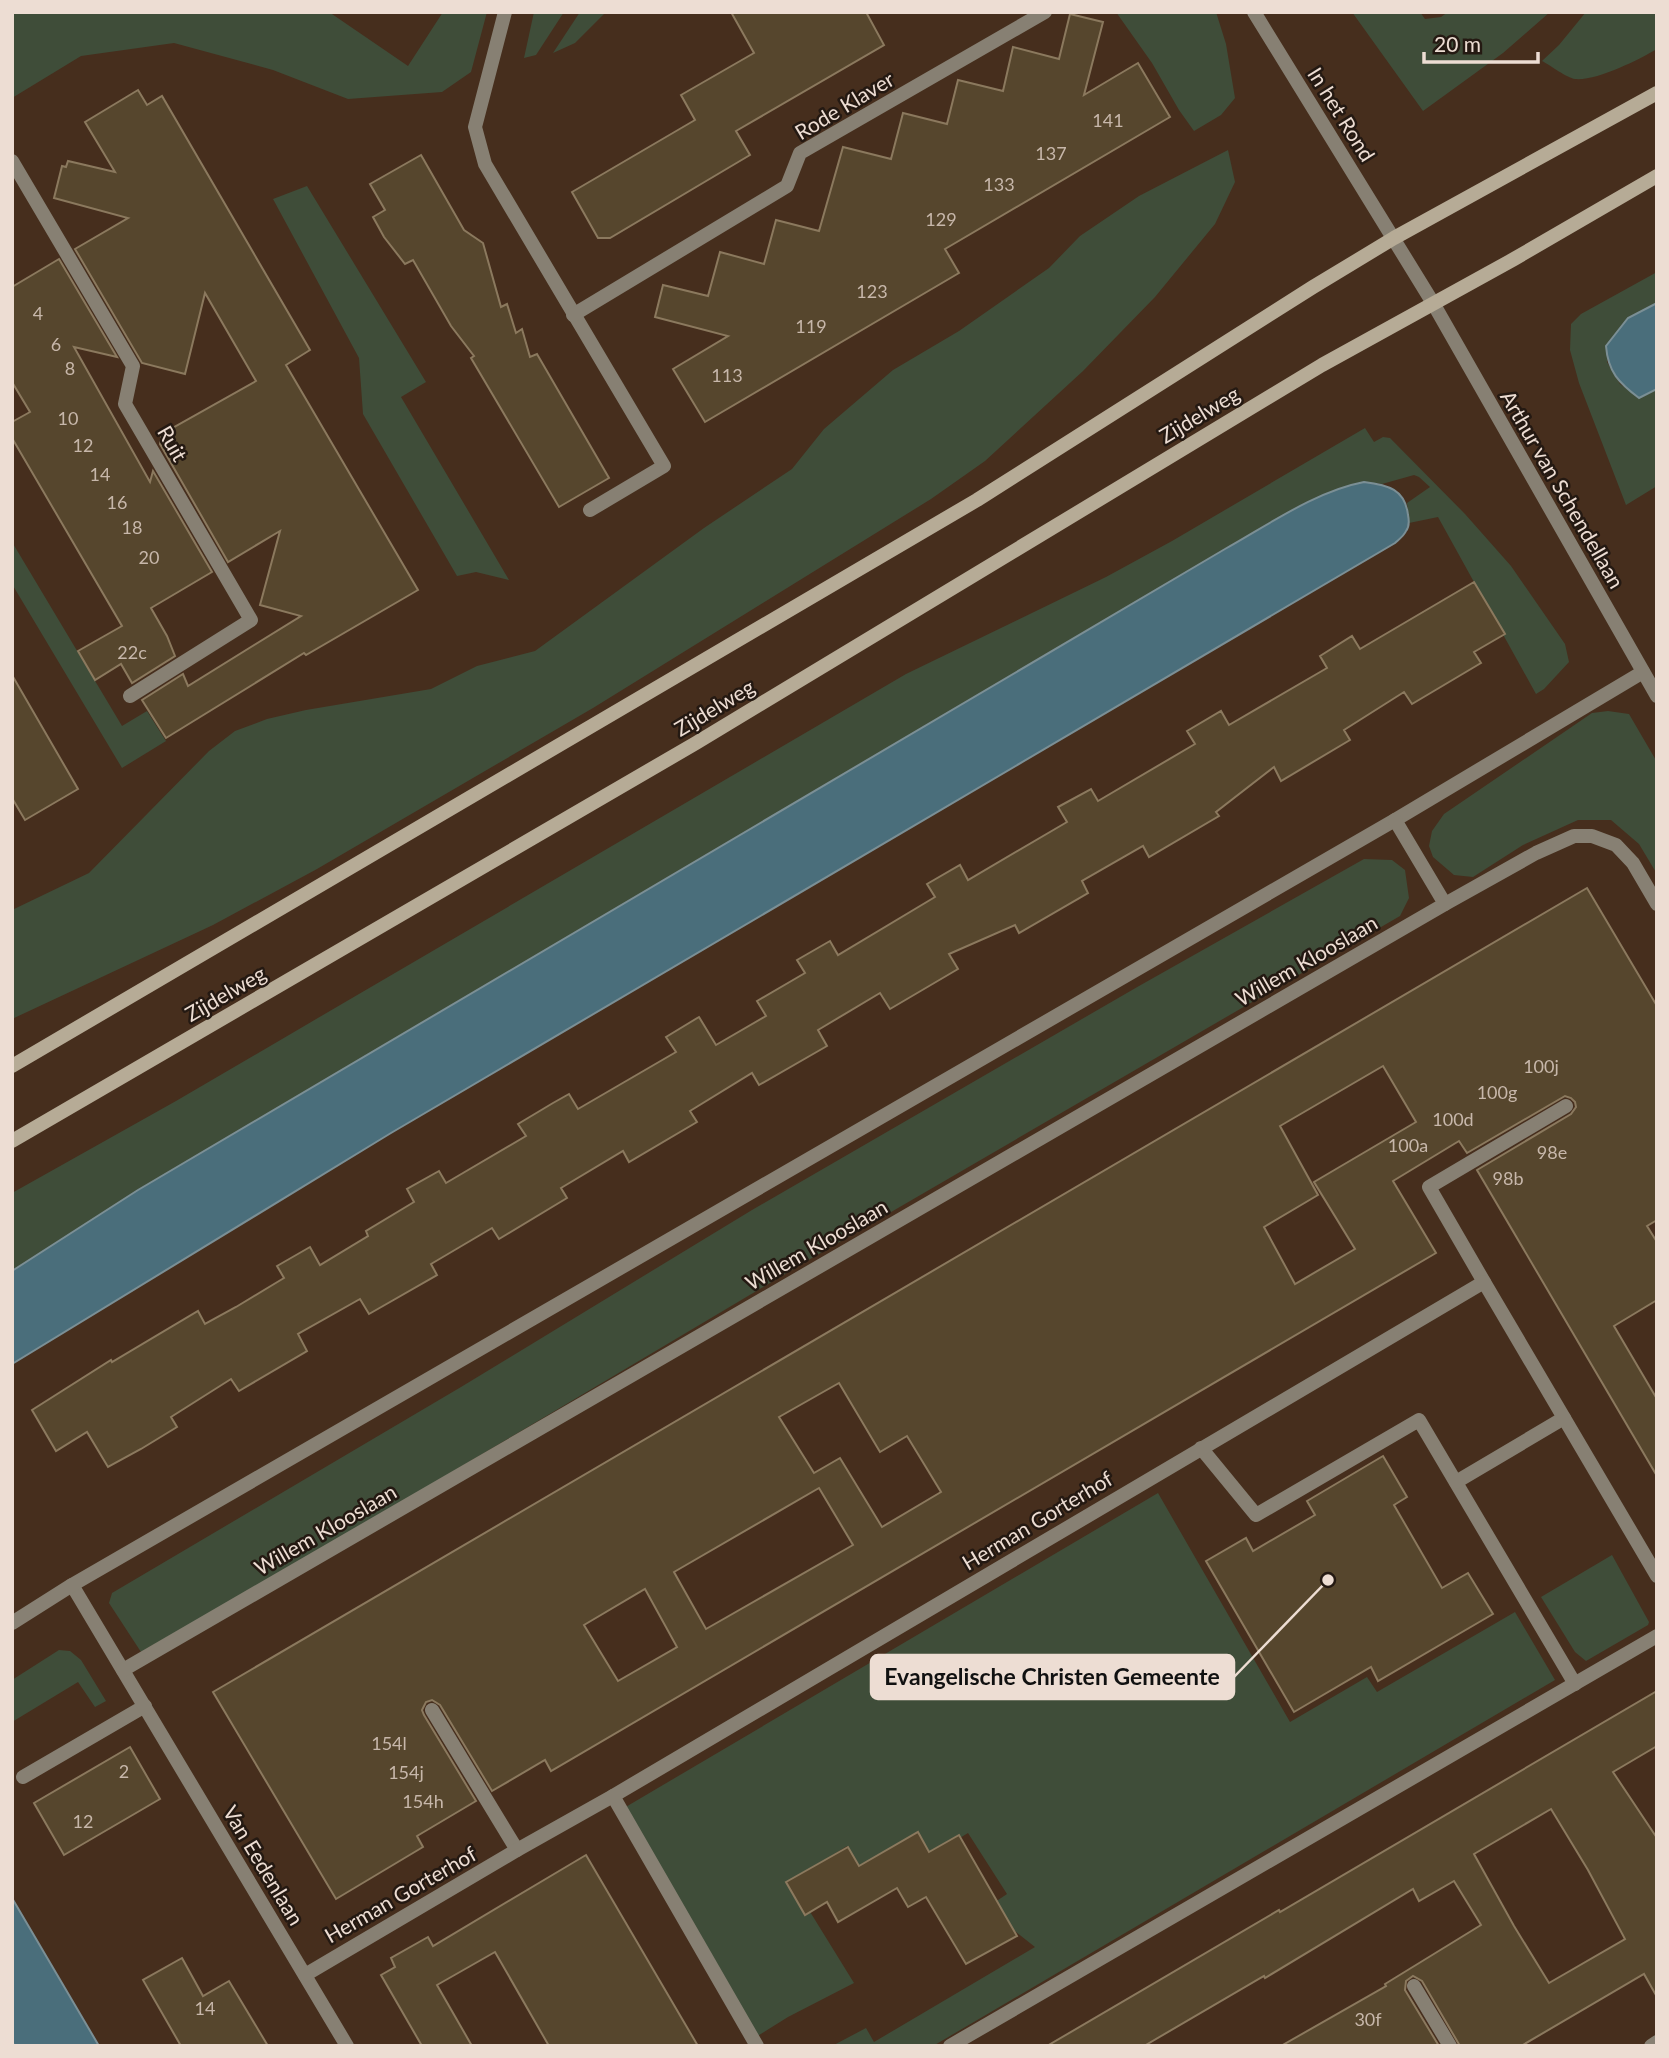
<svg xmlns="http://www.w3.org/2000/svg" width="1669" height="2058" font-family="Lato,sans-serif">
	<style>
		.green { fill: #3f4d39 }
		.water { fill: #4a6e7b; stroke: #7b8f95; stroke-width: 2 }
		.building { fill: #56462d; stroke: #8b795e; stroke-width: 2; fill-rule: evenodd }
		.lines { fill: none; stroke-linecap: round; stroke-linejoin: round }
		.service { stroke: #878073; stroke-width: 14 }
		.minor { stroke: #878073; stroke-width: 14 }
		.tertiary { stroke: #878073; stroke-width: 14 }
		.secondary { stroke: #b6ab96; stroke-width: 14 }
		.labels { text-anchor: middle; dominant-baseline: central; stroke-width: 5; stroke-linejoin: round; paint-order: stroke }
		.number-label { font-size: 18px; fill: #c7b7aa }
		.street-label { font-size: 21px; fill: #edddd3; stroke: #241912 }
		.leader { fill: none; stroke: #edddd3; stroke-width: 2.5 }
		.callout-dot { fill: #edddd3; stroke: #241912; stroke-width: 2.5 }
		.callout { fill: #edddd3; stroke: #edddd3; stroke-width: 2.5 }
		.callout-label { font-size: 23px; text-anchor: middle; font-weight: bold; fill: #111 }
	</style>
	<rect width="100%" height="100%" fill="#462e1d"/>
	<g class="green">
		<polygon points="12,12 329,12 408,66 443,12 487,12 471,72 442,92 348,99 273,70 174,43 81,56 12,98"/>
		<polygon points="534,12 564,12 536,55 524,58"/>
		<polygon points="580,12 606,12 575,43 553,53"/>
		<polygon points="1116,12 1216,12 1226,44 1235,98 1221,115 1194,131 1179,110 1152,63"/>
		<polygon points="1352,12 1420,12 1425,19 1441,17 1448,12 1550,12 1503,53 1423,111"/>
		<path d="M1586,12H1657V49C1638,60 1597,81 1575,79C1567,78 1550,65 1542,61L1559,45Z"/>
		<polygon points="1228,150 1235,182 1215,224 1155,297 1083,371 985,461 931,499 593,708 317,869 213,925 12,1019 12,910 89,873 209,751 235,731 267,719 306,710 431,689 477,666 535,651 704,528 792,469 824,429 893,370 959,331 1049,268 1080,236 1139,196"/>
		<polygon points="307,186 426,382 401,397 509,580 476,572 457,576 363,414 359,358 273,199"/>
		<polygon points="1657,272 1657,303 1628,318 1607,362 1620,384 1639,398 1657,389 1657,486 1626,505 1579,383 1570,350 1571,324 1581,314"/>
		<polygon points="1365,428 1374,442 1383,437 1390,438 1465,514 1511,566 1565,644 1569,662 1544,689 1536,694 1438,517 1409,523 1407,503 1430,487 1419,477 1414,475 1382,484 1364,482 1225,549 138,1190 12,1271 12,1193 176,1101 906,674 1106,577 1172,541"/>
		<polygon points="12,542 122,726 147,711 166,741 122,768 12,584"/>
		<polygon points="1608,711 1629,714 1657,762 1657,874 1639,844 1611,820 1578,820 1523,845 1473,877 1454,875 1433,857 1429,846 1432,831 1444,814 1592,713"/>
		<polygon points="1364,859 1392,860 1405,870 1409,898 1400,916 812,1258 336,1541 141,1652 109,1603 112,1593 461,1387 752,1210 1139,986"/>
		<polygon points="1158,1493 1290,1722 1367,1677 1377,1692 1515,1612 1555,1680 933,2046 832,2046 866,2028 874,2042 1035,1947 986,1908 1007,1894 968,1833 924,1860 861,1869 847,1846 791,1881 854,1983 788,2017 756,2037 624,1808"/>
		<polygon points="1612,1555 1649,1622 1648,1625 1586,1661 1575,1652 1541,1597"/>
		<polygon points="59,1650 70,1651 81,1660 106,1701 95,1707 78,1682 12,1722 12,1680"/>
	</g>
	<g class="water">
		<path d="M1657,303V389L1639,398C1619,383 1608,372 1606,346L1628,318Z"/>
		<path d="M1364,482C1388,485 1405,489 1408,515C1409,520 1410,526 1406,531C1404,536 1398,540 1395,543L391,1133L12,1364V1271L138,1190L1225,549C1268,525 1316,491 1364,482Z"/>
		<polygon points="12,1898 99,2046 15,2046 12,2042"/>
	</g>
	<g class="building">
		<polygon points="731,12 866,12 884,45 736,131 750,155 610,238 598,238 572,192 695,120 681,95 754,53"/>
		<polygon points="1070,14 1103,22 1084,95 1138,63 1170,117 945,249 959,273 705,422 673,369 728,336 655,317 663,285 708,296 720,252 764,264 776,220 819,231 843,147 891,159 903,113 947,124 958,80 1003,91 1013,47 1059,59"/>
		<polygon points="138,90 147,105 162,96 310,350 286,365 418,590 306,655 304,653 166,738 142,700 183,674 188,686 301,616 260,605 280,531 228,562 160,444 162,434 256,381 205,293 185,374 142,363 75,249 128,218 54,198 62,166 66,167 68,161 115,172 85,122"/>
		<polygon points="421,155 464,230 483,243 501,307 507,304 516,333 522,329 530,357 537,354 609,478 559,507 471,358 474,356 451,326 413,260 405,264 384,237 373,217 385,210 370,184"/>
		<polygon points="59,259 117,357 74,347 150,482 153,471 212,572 151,608 167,636 175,656 132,683 121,664 95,680 78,651 122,626 12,438 12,422 30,412 12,382 12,287"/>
		<polygon points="1474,582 1505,634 1474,652 1481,663 1412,704 1404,692 1344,730 1350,740 1281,781 1274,767 1216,812 1219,816 1149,857 1143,846 1082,881 1088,893 1019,933 1015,925 949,954 958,969 890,1009 880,993 818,1030 827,1046 759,1085 752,1073 690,1111 697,1122 629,1162 623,1151 561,1188 567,1198 499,1239 492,1228 431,1264 437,1275 369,1314 360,1299 298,1334 307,1351 239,1391 231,1379 171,1417 177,1427 141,1449 108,1467 87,1432 56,1451 32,1410 111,1360 112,1362 198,1311 205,1324 236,1307 284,1278 277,1266 310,1247 320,1265 368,1236 366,1231 414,1202 407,1189 439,1171 446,1183 526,1136 518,1124 553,1103 569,1094 578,1109 676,1052 666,1037 699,1017 716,1045 766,1016 757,1001 805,973 797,960 830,941 838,955 935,897 927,884 960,865 968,880 1067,822 1058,807 1091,789 1098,801 1195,744 1187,731 1221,711 1229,725 1327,668 1320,656 1352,636 1360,649"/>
		<polygon points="12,675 78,789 25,820 12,798"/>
		<path d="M1587,888L1657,1006V1220L1647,1226L1657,1242V1300L1614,1326L1657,1399V1476L1477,1170L1571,1114L1576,1107L1575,1102L1571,1098L1565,1096L1467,1153L1459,1141L1393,1181L1436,1253L551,1771L545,1760L492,1791L440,1705L432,1700L426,1702L422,1710L424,1715L476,1801L417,1836L423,1847L336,1899L213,1692ZM1383,1066L1416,1122L1314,1182L1355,1249L1295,1284L1264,1227L1318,1195L1280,1126ZM839,1383L880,1452L907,1436L941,1492L882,1527L840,1458L814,1473L779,1417ZM819,1488L853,1545L706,1629L674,1572ZM645,1589L677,1647L618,1681L584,1625Z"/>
		<polygon points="1383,1456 1407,1497 1394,1505 1442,1588 1468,1573 1493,1614 1378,1681 1371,1667 1294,1712 1206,1561 1246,1538 1253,1551 1315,1515 1307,1501"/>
		<path d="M1657,1691V1746L1613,1772L1657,1838V1997L1644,1974L1521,2046H1460L1422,1981L1413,1976L1406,1981L1405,1990L1439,2046H1281L1386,1986L1385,1984L1481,1925L1454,1881L1419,1901L1413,1889L1265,1978L1264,1976L1144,2046H1047L1279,1910L1280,1912ZM1551,1809L1588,1870L1625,1939L1549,1983L1514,1926L1474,1854Z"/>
		<polygon points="130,1747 160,1799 64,1855 34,1803"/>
		<polygon points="918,1832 929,1852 959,1835 1017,1936 966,1964 926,1897 908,1907 897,1888 838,1922 827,1902 805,1915 786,1882 848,1847 859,1866"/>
		<polygon points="586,1855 698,2046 549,2046 495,1952 437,1985 472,2046 422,2046 381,1975 395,1967 391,1958 428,1937 433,1946"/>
		<polygon points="182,1958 203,1996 229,1981 268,2046 181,2046 143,1980"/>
	</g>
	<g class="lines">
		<g class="service">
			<polyline points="1484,1282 1429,1187 1566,1106"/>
			<polyline points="1201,1448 1256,1515 1419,1420 1575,1684"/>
			<polyline points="1456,1482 1564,1418"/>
			<polyline points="432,1710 517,1850"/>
			<polyline points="23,1777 145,1706"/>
			<polyline points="1414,1986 1450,2046"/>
		</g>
		<g class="minor">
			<polyline points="505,12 475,127 485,164 664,466 590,510"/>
			<polyline points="12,161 133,366 125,404 251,620 130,696"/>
			<polyline points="573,315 787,186 800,153 1045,12"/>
			<polyline points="1445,904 1536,853 1574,836 1592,836 1616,845 1633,863 1657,904"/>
			<polyline points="72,1585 347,2046"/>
			<polyline points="12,1623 72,1585 1395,820 1643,672"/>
			<polyline points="123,1670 1445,904 1395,820"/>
			<polyline points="613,1796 757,2046"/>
			<polyline points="305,1975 517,1850 613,1796 1484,1282 1657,1576"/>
			<polyline points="950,2046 1657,1636"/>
			<polyline points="1651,2046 1657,2042"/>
		</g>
		<polyline class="tertiary" points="1254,12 1433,303 1657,696"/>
		<g class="secondary">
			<polyline points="12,1066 977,500 1313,287 1394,238 1657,93"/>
			<polyline points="12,1141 696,743 1322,365 1514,259 1657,176"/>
		</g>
	</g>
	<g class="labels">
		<g class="number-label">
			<text x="1108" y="120">141</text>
			<text x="1051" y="153">137</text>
			<text x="999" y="184">133</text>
			<text x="941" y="219">129</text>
			<text x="872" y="291">123</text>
			<text x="38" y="313">4</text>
			<text x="811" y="326">119</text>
			<text x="56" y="344">6</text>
			<text x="70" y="368">8</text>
			<text x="727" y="375">113</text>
			<text x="68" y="418">10</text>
			<text x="83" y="445">12</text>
			<text x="100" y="474">14</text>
			<text x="117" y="502">16</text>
			<text x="132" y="527">18</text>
			<text x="149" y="557">20</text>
			<text x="132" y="652">22c</text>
			<text x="1541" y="1066">100j</text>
			<text x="1497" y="1092">100g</text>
			<text x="1453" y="1119">100d</text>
			<text x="1408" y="1145">100a</text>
			<text x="1552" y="1152">98e</text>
			<text x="1508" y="1178">98b</text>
			<text x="389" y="1743">154l</text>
			<text x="124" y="1771">2</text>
			<text x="406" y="1772">154j</text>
			<text x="423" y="1801">154h</text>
			<text x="83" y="1821">12</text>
			<text x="205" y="2008">14</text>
			<text x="1368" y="2019">30f</text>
		</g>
		<g class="street-label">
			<text transform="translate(844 105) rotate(-31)">Rode Klaver</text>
			<text transform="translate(1342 114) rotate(58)">In het Rond</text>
			<text transform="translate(1199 414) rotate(-31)">Zijdelweg</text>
			<text transform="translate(173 443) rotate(60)">Ruit</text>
			<text transform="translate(1563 489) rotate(60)">Arthur van Schendellaan</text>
			<text transform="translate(714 707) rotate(-31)">Zijdelweg</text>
			<text transform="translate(1306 960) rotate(-30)">Willem Klooslaan</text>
			<text transform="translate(225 993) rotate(-30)">Zijdelweg</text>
			<text transform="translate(816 1244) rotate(-30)">Willem Klooslaan</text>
			<text transform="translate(1037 1520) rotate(-31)">Herman Gorterhof</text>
			<text transform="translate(325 1529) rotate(-30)">Willem Klooslaan</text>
			<text transform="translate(264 1865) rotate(59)">Van Eedenlaan</text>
			<text transform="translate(400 1894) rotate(-30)">Herman Gorterhof</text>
		</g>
	</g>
	<path class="leader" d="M1328 1580L1234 1677"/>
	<circle class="callout-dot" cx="1328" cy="1580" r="7"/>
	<rect class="callout" x="871" y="1655" width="363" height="44" rx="7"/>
	<g class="callout-label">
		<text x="1052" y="1685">Evangelische Christen Gemeente</text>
	</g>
	<rect width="1669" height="2058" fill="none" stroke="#edddd3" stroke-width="28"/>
	<path d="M1424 52v10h114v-10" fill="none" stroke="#edddd3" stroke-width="3.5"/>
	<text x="1434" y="52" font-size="21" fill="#edddd3" stroke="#241912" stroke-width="5" paint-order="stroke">20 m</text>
</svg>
